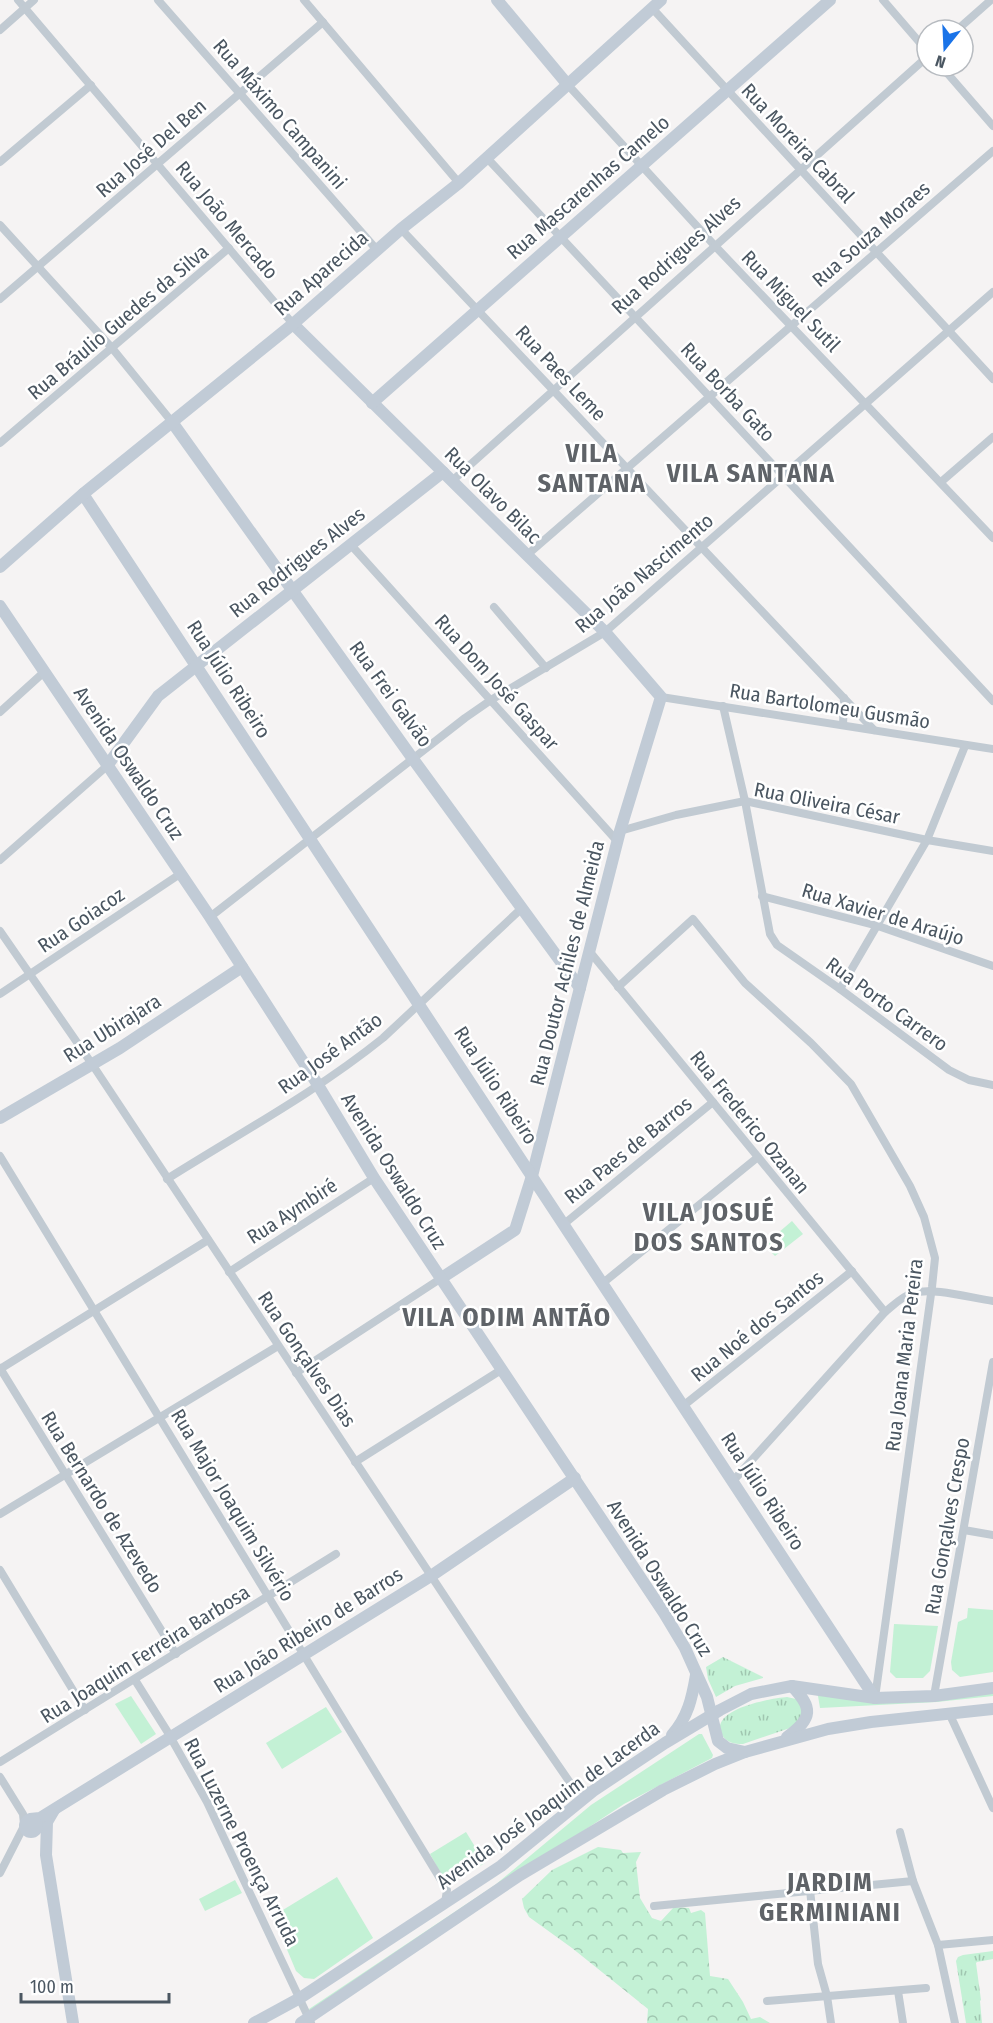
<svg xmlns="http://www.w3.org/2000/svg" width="993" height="2023" font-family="'Fira Sans Condensed',sans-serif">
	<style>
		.grass { fill: #c3f1d5 }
		.forest { fill: url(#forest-crowns) }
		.park { fill: url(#park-tufts) }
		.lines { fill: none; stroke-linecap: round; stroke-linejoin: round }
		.street { stroke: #c1cad2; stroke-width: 8 }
		.secondary { stroke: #c1cbd6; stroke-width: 12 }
		.labels { text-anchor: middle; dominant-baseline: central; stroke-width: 5; stroke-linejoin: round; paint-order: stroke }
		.street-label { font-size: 20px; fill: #4a5661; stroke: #fff }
		.district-label { font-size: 26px; font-weight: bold; letter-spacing: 1.5px; fill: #5f6368; stroke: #fff }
	</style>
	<defs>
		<pattern id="forest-crowns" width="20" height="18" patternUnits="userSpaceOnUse" patternTransform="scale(1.5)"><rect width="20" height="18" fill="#c3f1d5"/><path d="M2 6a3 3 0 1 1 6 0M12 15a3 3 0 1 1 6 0" fill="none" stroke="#a0c6b0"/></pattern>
		<pattern id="park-tufts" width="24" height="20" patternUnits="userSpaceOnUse" patternTransform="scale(1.5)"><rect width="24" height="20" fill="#c3f1d5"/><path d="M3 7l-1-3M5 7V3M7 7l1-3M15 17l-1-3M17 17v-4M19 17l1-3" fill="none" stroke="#a0c6b0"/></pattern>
	</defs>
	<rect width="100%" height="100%" fill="#f5f3f3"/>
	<g class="grass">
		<polygon points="792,1221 803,1234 775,1256 764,1245"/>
		<polygon points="968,1608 993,1610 993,1672 960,1677 952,1670 951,1662 958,1622 967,1618"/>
		<polygon points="894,1624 938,1626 930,1671 923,1678 896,1678 890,1672"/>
		<polygon points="817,1690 848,1696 993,1692 993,1696 937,1702 820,1708"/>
		<polygon points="131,1696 156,1734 141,1744 115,1704"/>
		<polygon points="326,1707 342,1732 282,1769 266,1743"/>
		<polygon points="699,1734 702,1734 703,1736 713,1755 712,1758 624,1804 310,2012 309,2009 495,1885 591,1805"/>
		<polygon points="466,1832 485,1863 457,1880 448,1880 441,1874 430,1854"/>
		<polygon points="337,1877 373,1938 314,1979 304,1978 296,1971 273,1916"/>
		<polygon points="235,1880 242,1893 205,1911 199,1899"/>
	</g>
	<polygon class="forest" points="598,1847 621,1850 623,1853 641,1852 636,1862 640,1898 652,1918 661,1921 674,1907 689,1908 691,1913 701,1910 705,1913 710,1976 728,1979 743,2002 751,2019 760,2017 770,2023 647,2023 648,2009 572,1948 529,1917 524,1908 522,1899 552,1870"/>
	<g class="park">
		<polygon points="723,1657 763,1677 763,1678 735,1686 716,1697 708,1679 706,1667"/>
		<path d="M787,1697L796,1699L804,1709L796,1726L743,1744C734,1744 727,1743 722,1735C707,1709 773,1698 787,1697Z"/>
		<polygon points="993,1951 993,1959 977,1962 976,1963 981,2000 980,2001 982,2023 966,2023 956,1961 958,1957 963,1955"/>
	</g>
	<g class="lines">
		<g class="street">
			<polyline points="18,0 293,324"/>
			<polyline points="158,0 377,250"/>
			<polyline points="304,0 459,183"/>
			<polyline points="883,0 927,51"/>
			<polyline points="652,8 993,379"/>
			<polyline points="0,30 34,0"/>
			<polyline points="957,30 991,0"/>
			<polyline points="941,66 993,126"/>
			<polyline points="568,85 715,246 993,538"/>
			<polyline points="487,158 993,701"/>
			<polyline points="0,162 91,85"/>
			<polyline points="0,225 112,348 172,422"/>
			<polyline points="401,229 874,730"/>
			<polyline points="0,299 323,22"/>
			<polyline points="0,443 229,248"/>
			<polyline points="452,481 927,57"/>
			<polyline points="941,482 993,437"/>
			<polyline points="351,545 618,842"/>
			<polyline points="527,555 993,151"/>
			<polyline points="494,607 546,668"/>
			<polyline points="661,697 993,749"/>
			<polyline points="723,706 745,801 770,934 777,945 840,989 949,1070 969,1080 993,1085"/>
			<polyline points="0,712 43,673"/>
			<polyline points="843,725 844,698"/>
			<polyline points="620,831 676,815 745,801 927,840 993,851"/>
			<polyline points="0,860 107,766"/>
			<polyline points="762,896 878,926 993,966"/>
			<polyline points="210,917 465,718 491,700 605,632 993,292"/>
			<polyline points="0,931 92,1064 522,1713 571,1784 579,1790 593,1791"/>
			<polyline points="590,952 885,1312"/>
			<polyline points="618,987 693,919 745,983 811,1043 851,1084 910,1186 924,1217 935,1258 932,1287 875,1698"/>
			<polyline points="840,989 927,840 965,746"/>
			<polyline points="0,994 180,874"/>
			<polyline points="0,1156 447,1890 445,1903"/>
			<path d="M167,1179C240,1133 316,1092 383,1038L522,908"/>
			<polyline points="564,1224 713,1102"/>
			<polyline points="229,1272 374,1178"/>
			<polyline points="603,1283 758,1157"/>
			<polyline points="0,1368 176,1654"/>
			<polyline points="0,1369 208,1240"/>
			<polyline points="296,1373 440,1279"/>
			<polyline points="683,1406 852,1271"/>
			<polyline points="355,1462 501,1370"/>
			<path d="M733,1481L885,1312C894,1305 902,1296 913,1293C933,1287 971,1298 993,1301"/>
			<polyline points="0,1514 278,1346"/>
			<polyline points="964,1530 993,1535"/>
			<polyline points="0,1570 85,1710"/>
			<polyline points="135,1680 167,1731 207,1802 311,2023"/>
			<polyline points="934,1696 993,1362"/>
			<polyline points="950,1715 993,1808"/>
			<polyline points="0,1762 336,1554"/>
			<polyline points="0,1777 23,1814 24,1824"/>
			<polyline points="900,1832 913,1881 938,1945 955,2023"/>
			<polyline points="0,1873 24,1826"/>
			<polyline points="810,1890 818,1964 827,1996 831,2023"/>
			<polyline points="654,1906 913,1881"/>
			<polyline points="938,1945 993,1940"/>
			<polyline points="898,1991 903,2023"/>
			<polyline points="767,2001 926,1988"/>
		</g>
		<g class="secondary">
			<polyline points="497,0 568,85"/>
			<polyline points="293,324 605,632 661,697 620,831 532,1176 515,1230 440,1279"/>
			<polyline points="372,403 830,0"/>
			<polyline points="172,422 413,759 580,988"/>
			<polyline points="83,494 875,1698"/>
			<polyline points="0,567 83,494 293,324 401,229 459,183 661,0"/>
			<polyline points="0,606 210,917 318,1085 374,1178 664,1613 685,1648 707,1697 718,1741 727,1748 745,1752"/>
			<polyline points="107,766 158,696 443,472"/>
			<polyline points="0,1118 120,1048 242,967"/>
			<path d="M672,1735C688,1717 692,1698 696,1675"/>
			<path d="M787,1737C813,1718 813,1708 792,1686"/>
			<polyline points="54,1810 47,1822 46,1855 73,2023"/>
			<polyline points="30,1819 40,1818 431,1576 575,1478"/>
			<circle cx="31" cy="1826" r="6"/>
			<polyline points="254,2023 300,1998 501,1866 593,1791 665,1743 720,1710 751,1694 792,1686 875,1698 934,1696 993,1688"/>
			<polyline points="301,2023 520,1875 663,1790 715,1764 745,1752 828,1729 871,1722 993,1709"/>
		</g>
	</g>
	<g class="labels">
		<g class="street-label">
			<text transform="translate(280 114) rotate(49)">Rua Máximo Campanini</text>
			<text transform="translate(798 143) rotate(47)">Rua Moreira Cabral</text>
			<text transform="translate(151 148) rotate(-41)">Rua José Del Ben</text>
			<text transform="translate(588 187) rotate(-41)">Rua Mascarenhas Camelo</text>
			<text transform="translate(227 220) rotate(50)">Rua João Mercado</text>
			<text transform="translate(871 234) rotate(-41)">Rua Souza Moraes</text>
			<text transform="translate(676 255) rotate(-42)">Rua Rodrigues Alves</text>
			<text transform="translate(321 273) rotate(-41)">Rua Aparecida</text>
			<text transform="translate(791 301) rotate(46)">Rua Miguel Sutil</text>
			<text transform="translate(118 322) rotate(-40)">Rua Bráulio Guedes da Silva</text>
			<text transform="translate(561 373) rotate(47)">Rua Paes Leme</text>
			<text transform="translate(728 392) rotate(47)">Rua Borba Gato</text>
			<text transform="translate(493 495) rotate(45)">Rua Olavo Bilac</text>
			<text transform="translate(297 562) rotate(-38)">Rua Rodrigues Alves</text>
			<text transform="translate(644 573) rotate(-40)">Rua João Nascimento</text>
			<text transform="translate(229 679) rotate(57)">Rua Júlio Ribeiro</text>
			<text transform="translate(497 682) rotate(48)">Rua Dom José Gaspar</text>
			<text transform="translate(391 694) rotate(54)">Rua Frei Galvão</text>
			<text transform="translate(830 706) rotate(9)">Rua Bartolomeu Gusmão</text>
			<text transform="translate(129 763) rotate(56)">Avenida Oswaldo Cruz</text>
			<text transform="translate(827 803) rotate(11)">Rua Oliveira César</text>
			<text transform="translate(883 914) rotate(17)">Rua Xavier de Araújo</text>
			<text transform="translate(81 920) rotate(-34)">Rua Goiacoz</text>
			<text transform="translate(567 963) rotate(-76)">Rua Doutor Achiles de Almeida</text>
			<text transform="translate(887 1004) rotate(36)">Rua Porto Carrero</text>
			<text transform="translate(112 1028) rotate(-32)">Rua Ubirajara</text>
			<text transform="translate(330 1053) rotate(-36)">Rua José Antão</text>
			<text transform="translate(496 1085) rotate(57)">Rua Júlio Ribeiro</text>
			<text transform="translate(750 1122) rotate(51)">Rua Frederico Ozanan</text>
			<text transform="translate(628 1150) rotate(-39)">Rua Paes de Barros</text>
			<text transform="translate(394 1171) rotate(58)">Avenida Oswaldo Cruz</text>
			<text transform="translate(292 1211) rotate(-33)">Rua Aymbiré</text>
			<text transform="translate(757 1326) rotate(-39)">Rua Noé dos Santos</text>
			<text transform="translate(904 1355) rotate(-83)">Rua Joana Maria Pereira</text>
			<text transform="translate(307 1359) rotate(56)">Rua Gonçalves Dias</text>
			<text transform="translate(763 1491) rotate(57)">Rua Júlio Ribeiro</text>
			<text transform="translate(102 1502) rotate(58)">Rua Bernardo de Azevedo</text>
			<text transform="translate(233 1505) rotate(59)">Rua Major Joaquim Silvério</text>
			<text transform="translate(947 1526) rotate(-80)">Rua Gonçalves Crespo</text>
			<text transform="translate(660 1578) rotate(58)">Avenida Oswaldo Cruz</text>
			<text transform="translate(308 1630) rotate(-32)">Rua João Ribeiro de Barros</text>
			<text transform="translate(145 1654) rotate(-32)">Rua Joaquim Ferreira Barbosa</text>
			<text transform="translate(548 1805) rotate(-36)">Avenida José Joaquim de Lacerda</text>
			<text transform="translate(242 1842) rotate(63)">Rua Luzerne Proença Arruda</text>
		</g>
		<g class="district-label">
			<text x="592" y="453">VILA<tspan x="592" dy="30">SANTANA</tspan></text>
			<text x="751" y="473">VILA SANTANA</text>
			<text x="709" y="1212">VILA JOSUÉ<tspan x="709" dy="30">DOS SANTOS</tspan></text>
			<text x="507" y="1317">VILA ODIM ANTÃO</text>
			<text x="830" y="1882">JARDIM<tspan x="830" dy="30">GERMINIANI</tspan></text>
		</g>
	</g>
	<g transform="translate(945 48) rotate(198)"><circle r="28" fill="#ffffff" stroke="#b7bbc0" stroke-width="1.5"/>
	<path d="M0-4.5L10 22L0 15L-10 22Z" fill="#1a73e8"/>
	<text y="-9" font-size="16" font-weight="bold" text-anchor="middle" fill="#4a5661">N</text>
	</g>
	<path d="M21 1993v9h148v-9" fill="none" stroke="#4a5661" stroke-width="3"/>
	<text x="30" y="1993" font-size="18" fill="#4a5661" stroke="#ffffff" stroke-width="4.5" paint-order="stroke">100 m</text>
</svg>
